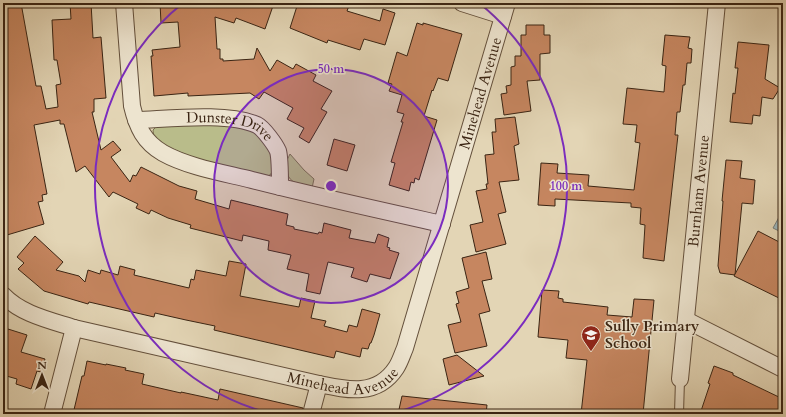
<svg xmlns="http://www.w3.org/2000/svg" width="786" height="417" font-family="Cardo,serif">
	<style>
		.green { fill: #b9bc8a; stroke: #7a704e }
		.water { fill: #9cb5ba; stroke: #757b77 }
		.building { fill: #c68660; stroke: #3a2413 }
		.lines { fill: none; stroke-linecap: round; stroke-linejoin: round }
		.service-casing { stroke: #64503c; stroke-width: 10 }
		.minor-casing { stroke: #64503c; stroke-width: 18 }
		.service { stroke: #ede4cf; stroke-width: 8 }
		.minor { stroke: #ede4cf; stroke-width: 16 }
		.ring { fill: none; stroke: #7b2cbf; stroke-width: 2 }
		.labels { text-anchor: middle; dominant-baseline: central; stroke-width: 3; stroke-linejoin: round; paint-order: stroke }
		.street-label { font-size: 15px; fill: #3a2413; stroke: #ede4cf }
		.poi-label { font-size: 15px; font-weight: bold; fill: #3a2413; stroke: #ede4cf; text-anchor: start }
		.centre { fill: #7b2cbf; stroke: #ede4cf; stroke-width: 2 }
		.ring-label { font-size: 12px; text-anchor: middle; font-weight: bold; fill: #7b2cbf; stroke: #ede4cf; stroke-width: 3; stroke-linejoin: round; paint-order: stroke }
	</style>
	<rect width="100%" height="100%" fill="#e3d5b5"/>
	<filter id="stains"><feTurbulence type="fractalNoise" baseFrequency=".005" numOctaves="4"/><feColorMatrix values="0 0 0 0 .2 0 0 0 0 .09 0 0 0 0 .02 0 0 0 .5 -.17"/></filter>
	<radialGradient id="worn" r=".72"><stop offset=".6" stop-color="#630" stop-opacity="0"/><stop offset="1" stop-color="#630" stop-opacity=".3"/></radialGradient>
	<g class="green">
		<path d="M227,124L258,133L269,146L274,169L270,175L265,177C226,167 188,160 154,139L153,130L158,125Z"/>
		<path d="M290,154L304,170L314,179L312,188C302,185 289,184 287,172C285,163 286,162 290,154Z"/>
	</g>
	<polygon class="water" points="783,210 783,233 773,228"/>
	<g class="building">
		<polygon points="3,3 21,3 36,86 41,86 46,109 58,107 56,85 61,84 57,60 54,60 52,20 71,19 70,3 91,3 93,38 101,37 106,98 94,99 94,112 92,112 101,150 113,141 121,150 111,157 130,182 133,175 136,176 141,167 179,186 197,191 195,199 229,209 231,200 288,214 286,225 294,227 294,229 318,234 319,232 322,233 324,223 351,230 349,238 375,243 378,234 389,238 387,247 390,248 389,250 399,253 390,279 370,274 367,282 351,277 354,268 328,262 320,294 306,291 309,274 287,269 291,255 268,250 269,241 243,235 242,241 190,228 191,225 168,218 151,210 149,214 136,208 138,204 113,192 109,197 85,166 76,172 64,124 60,124 60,120 34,125 47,194 42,195 43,201 38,202 44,224 7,235 3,222"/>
		<polygon points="160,3 274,3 265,29 236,18 234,23 215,17 217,49 220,49 220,59 223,59 223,61 254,59 257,48 270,71 277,60 293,69 296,64 316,75 313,81 332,91 321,109 327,112 309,143 299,137 304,128 287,119 293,108 264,92 259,99 250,93 188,96 188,93 154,96 151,56 153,56 152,50 180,47 178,22 161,23"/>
		<polygon points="298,3 323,3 336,7 337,3 350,3 347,11 380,21 383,9 395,13 385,45 364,39 360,50 328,40 327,43 290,28"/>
		<polygon points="417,23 423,25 423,23 462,34 448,81 438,78 433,91 432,90 424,116 437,120 419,180 415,178 414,183 411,182 409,191 389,185 395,163 391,162 403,122 401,122 404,114 397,112 402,95 389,91 392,84 388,83 397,52 407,56"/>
		<polygon points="526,25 544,25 544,35 550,35 550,53 540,54 540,80 527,81 531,111 504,115 501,94 507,93 506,86 511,85 511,67 515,66 515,56 521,56 521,35 526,35"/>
		<polygon points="665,35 690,37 688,48 692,49 691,63 687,63 685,85 683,85 680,112 677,112 675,135 678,135 664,261 643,258 645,225 640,224 641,208 631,207 631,203 555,199 555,206 538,205 541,163 558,164 557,173 589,175 588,186 634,190 640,143 635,142 637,125 623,124 627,88 664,92 666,66 662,65"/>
		<polygon points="738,42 769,45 765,79 780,88 773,99 762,97 760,116 753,115 752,124 730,122 733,93 735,94 738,68 735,68"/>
		<polygon points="515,117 519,144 514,146 519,180 499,182 506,212 498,214 506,244 476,252 470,225 483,222 476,191 487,189 486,184 488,184 485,155 494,154 492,132 496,132 495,119"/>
		<polygon points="334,139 355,145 347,171 327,165"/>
		<polygon points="726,160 742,161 740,178 755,180 753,204 742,203 735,275 720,273 718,266 723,201 722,201"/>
		<polygon points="758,231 783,244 783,300 734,276"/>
		<polygon points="35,236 63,262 56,270 79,276 85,282 88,270 100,274 101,270 118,275 120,266 135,270 134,275 189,288 191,279 194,280 196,270 226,276 229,261 246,264 240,296 299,307 301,298 315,301 311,318 326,321 324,326 347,332 349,325 357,327 362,309 380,314 374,335 371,343 370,343 368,349 362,348 360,357 336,351 334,358 214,330 215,326 186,320 155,313 154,317 89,302 88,304 44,291 18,269 24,263 17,257"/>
		<polygon points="486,252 492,279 482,281 490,311 479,314 487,346 455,353 448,325 461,322 456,304 459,303 456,292 469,288 462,258"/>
		<polygon points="542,290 559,291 558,298 563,299 563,302 608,307 607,315 632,317 634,299 654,300 643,414 581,414 587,360 566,358 568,340 538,337"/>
		<polygon points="8,329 27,335 21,352 45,359 41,372 37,371 31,389 16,384 17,379 3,375 3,335 6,336"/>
		<polygon points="457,355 484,376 449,385 443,359"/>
		<polygon points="87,361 106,365 106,364 126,368 125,370 144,374 142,384 181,393 181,392 218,400 220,389 303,408 302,414 73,414 82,376 84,376"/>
		<polygon points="714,366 733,373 733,375 783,399 783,414 700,414 710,384 708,383"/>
		<polygon points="402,396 487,405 486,414 398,414"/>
	</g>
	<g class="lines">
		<g class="service-casing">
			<polyline id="service" points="679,414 680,379"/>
		</g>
		<g class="minor-casing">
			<g id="minor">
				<path d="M124,3L132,106C137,127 144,142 163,153C188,167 224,173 252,180C315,196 379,210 442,224"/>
				<polyline points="462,3 503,16"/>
				<path id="s1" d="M136,120C168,119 228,112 257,125C263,128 275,144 278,151C280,158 280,178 280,187"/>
				<path id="s2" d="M3,295C21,314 49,320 74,328L319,384C347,390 377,397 396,368C400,362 402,355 405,348L507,3"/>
				<polyline points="686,320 783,369"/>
				<path id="s3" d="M680,379L717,3"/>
				<polyline points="52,414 74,328"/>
				<polyline points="311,414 319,384"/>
			</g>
		</g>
		<use href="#service" class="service"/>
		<use href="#minor" class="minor"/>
	</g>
	<circle cx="331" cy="186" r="117" fill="#7b2cbf" fill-opacity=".12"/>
	<g class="ring">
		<circle cx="331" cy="186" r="117"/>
		<path d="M272 414A235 235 0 0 1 183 3M479 3A235 235 0 0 1 390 414"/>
	</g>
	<defs>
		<g id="school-pin" transform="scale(1)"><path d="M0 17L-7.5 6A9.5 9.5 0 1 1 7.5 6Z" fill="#8f2418" stroke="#ede4cf"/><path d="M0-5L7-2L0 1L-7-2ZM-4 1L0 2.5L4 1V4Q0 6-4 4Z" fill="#fff"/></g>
	</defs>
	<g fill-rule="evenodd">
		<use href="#school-pin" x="591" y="335"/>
	</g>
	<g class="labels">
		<g class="street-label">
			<text stroke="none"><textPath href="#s2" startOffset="703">Minehead Avenue</textPath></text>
			<text stroke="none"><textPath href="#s1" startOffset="96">Dunster Drive</textPath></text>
			<text stroke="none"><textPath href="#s3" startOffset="189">Burnham Avenue</textPath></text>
			<text stroke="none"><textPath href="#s2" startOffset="356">Minehead Avenue</textPath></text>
		</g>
		<g class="poi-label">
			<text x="605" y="326">Sully Primary<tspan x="605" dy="17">School</tspan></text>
		</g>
	</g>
	<circle cx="331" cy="186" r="6" class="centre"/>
	<g class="ring-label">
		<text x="331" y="73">50 m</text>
		<text x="566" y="190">100 m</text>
	</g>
	<rect width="786" height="417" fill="none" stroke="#e3d5b5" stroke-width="16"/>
	<rect x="4" y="4" width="778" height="409" fill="none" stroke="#3a2413" stroke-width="2"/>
	<rect x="8" y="8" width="770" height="401" fill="none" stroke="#3a2413"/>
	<g transform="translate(42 375)" stroke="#ede4cf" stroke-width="3" paint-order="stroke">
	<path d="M0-3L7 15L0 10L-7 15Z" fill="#3a2413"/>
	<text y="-6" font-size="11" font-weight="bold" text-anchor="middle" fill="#3a2413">N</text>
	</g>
	<rect width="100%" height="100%" filter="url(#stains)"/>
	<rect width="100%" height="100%" fill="url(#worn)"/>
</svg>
